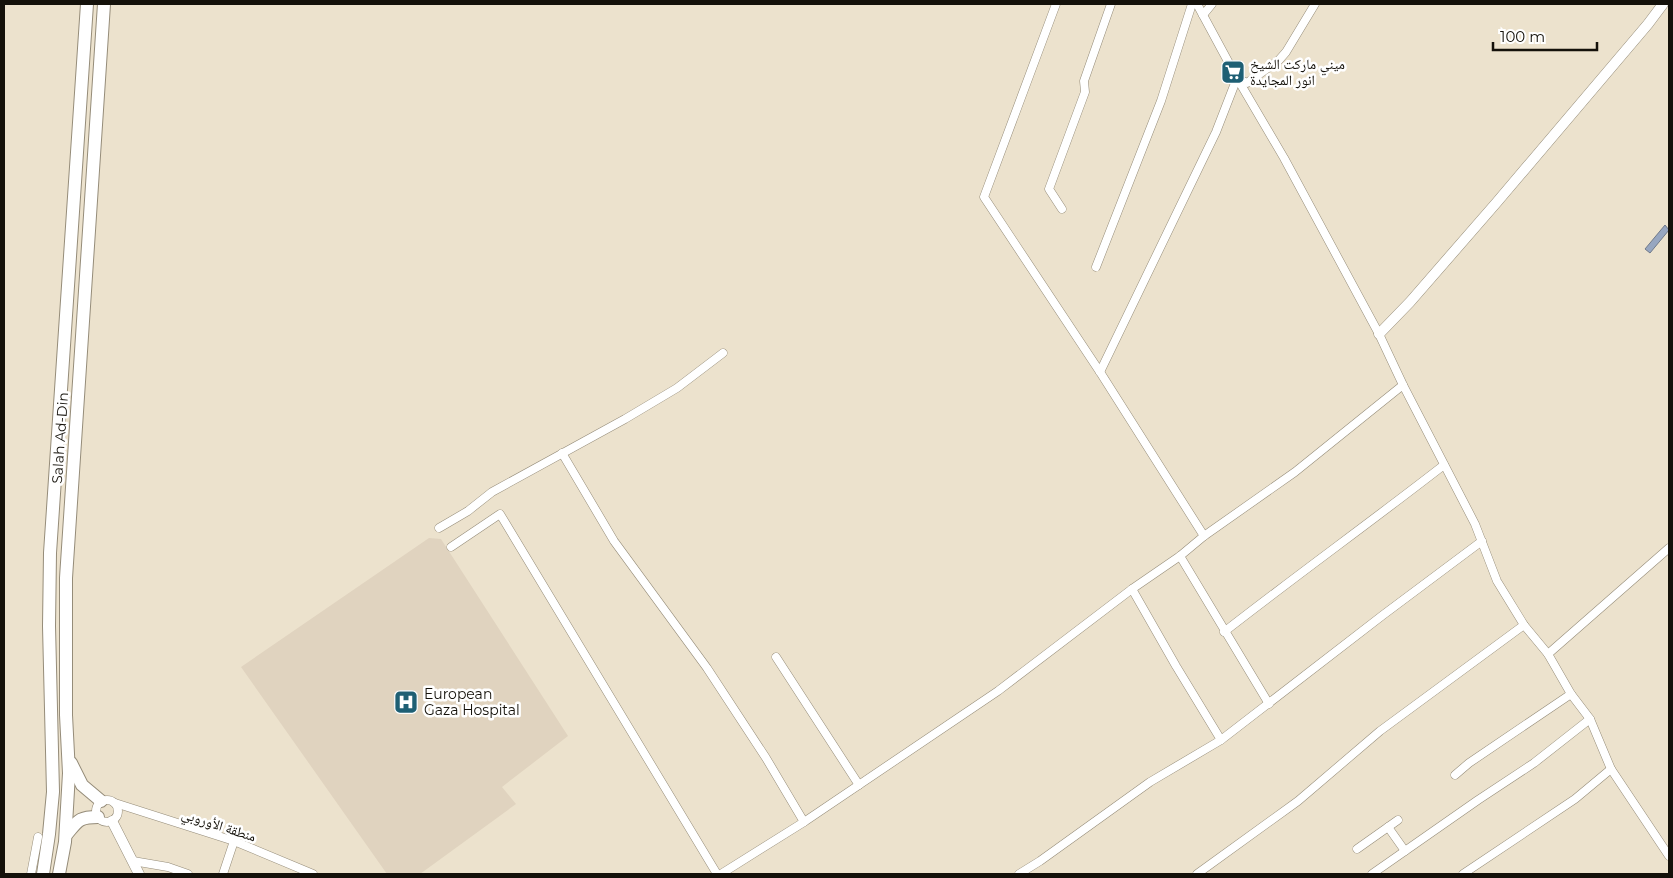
<svg xmlns="http://www.w3.org/2000/svg" width="1673" height="878" font-family="Montserrat,'Noto Naskh Arabic',sans-serif">
	<style>
		.medical { fill: #e0d3bf }
		.water { fill: #97a6c0; stroke: #707989 }
		.lines { fill: none; stroke-linecap: round; stroke-linejoin: round }
		.minor-casing { stroke: #958c79; stroke-width: 9 }
		.tertiary-casing { stroke: #958c79; stroke-width: 11 }
		.trunk-casing { stroke: #958c79; stroke-width: 14 }
		.minor { stroke: #fff; stroke-width: 8 }
		.tertiary { stroke: #fff; stroke-width: 10 }
		.trunk { stroke: #fff; stroke-width: 12 }
		.labels { text-anchor: middle; dominant-baseline: central; stroke-width: 5; stroke-linejoin: round; paint-order: stroke }
		.poi-label { font-size: 14px; fill: #14110a; stroke: #fff; text-anchor: start }
		.street-label { font-size: 14px; fill: #14110a; stroke: #fff }
	</style>
	<rect width="100%" height="100%" fill="#ece2cd"/>
	<polygon class="medical" points="429,538 441,539 568,736 502,787 516,804 420,874 387,874 241,667"/>
	<polygon class="water" points="1665,225 1669,230 1650,253 1645,249"/>
	<g class="lines">
		<g class="minor-casing">
			<g id="minor">
				<polyline points="1056,4 984,197 1100,372 1204,536"/>
				<polyline points="1197,4 1237,78 1284,158 1379,334 1403,385 1475,524 1497,581 1524,625 1548,654 1571,694 1590,719 1611,769 1669,856"/>
				<polyline points="1203,15 1212,4"/>
				<polyline points="1062,209 1049,189 1085,92 1084,81 1111,4"/>
				<polyline points="1096,267 1161,101 1192,4"/>
				<polyline points="1100,372 1216,132 1237,78 1247,83 1279,60 1286,52 1315,4"/>
				<polyline points="562,453 614,541 707,668 766,758 804,822"/>
				<polyline points="439,528 468,511 492,492 625,419 677,388 723,353"/>
				<polyline points="451,547 500,514 717,874"/>
				<polyline points="1180,556 1269,704"/>
				<polyline points="1132,589 1176,666 1221,740"/>
				<path d="M1224,632C1297,575 1372,521 1444,465"/>
				<polyline points="1548,654 1669,548"/>
				<polyline points="776,657 859,785"/>
				<polyline points="1455,775 1469,763 1571,694"/>
				<circle cx="107" cy="811" r="11"/>
				<polyline points="115,803 234,841 313,874"/>
				<polyline points="1388,827 1405,851"/>
				<polyline points="1357,849 1398,820"/>
				<polyline points="133,861 168,867 188,874"/>
				<polyline points="31,874 38,837"/>
				<polyline points="223,874 234,841"/>
				<polyline points="721,874 804,822 998,691 1132,589 1180,556 1204,536 1295,472 1403,385"/>
				<polyline points="1019,874 1040,861 1150,782 1221,740 1383,615 1482,541"/>
				<polyline points="1197,874 1298,801 1380,731 1524,625"/>
				<polyline points="1372,874 1478,800 1534,763 1590,719"/>
				<polyline points="1463,874 1575,799 1611,769"/>
			</g>
		</g>
		<g class="tertiary-casing">
			<g id="tertiary">
				<polyline points="1379,334 1410,302 1497,202 1648,24 1663,4"/>
				<polyline points="112,821 139,874"/>
			</g>
		</g>
		<g class="trunk-casing">
			<g id="trunk">
				<polyline points="71,763 82,785 101,801"/>
				<path d="M66,835C78,821 78,817 98,817"/>
				<polyline points="43,874 49,834 53,792 49,626 50,553 87,4"/>
				<polyline points="59,874 65,842 69,773 66,715 66,578 104,4"/>
			</g>
		</g>
		<use href="#minor" class="minor"/>
		<use href="#tertiary" class="tertiary"/>
		<use href="#trunk" class="trunk"/>
	</g>
	<defs>
		<g id="supermarket-square" transform="scale(1.25)"><rect x="-9" y="-9" width="18" height="18" rx="4" fill="#1e5f74" stroke="#fff"/><path d="M-6-5.5h2.5l.6 2H6L4.5 2H-2.5L-4.4-4H-6ZM-1.5 3.2a1.3 1.3 0 1 0 .1 0ZM3 3.2a1.3 1.3 0 1 0 .1 0Z" fill="#fff"/></g>
		<g id="hospital-square" transform="scale(1.25)"><rect x="-9" y="-9" width="18" height="18" rx="4" fill="#1e5f74" stroke="#fff"/><path d="M-5-5h3v3.5h4V-5h3V5h-3V1.5h-4V5h-3Z" fill="#fff"/></g>
	</defs>
	<g fill-rule="evenodd">
		<use href="#supermarket-square" x="1233" y="72"/>
		<use href="#hospital-square" x="406" y="702"/>
	</g>
	<g class="labels">
		<g class="poi-label">
			<text x="1250" y="64">ميني ماركت الشيخ<tspan x="1250" dy="16">انور المجايدة</tspan></text>
			<text x="424" y="694">European<tspan x="424" dy="16">Gaza Hospital</tspan></text>
		</g>
		<g class="street-label">
			<text transform="translate(60 438) rotate(-86)">Salah Ad-Din</text>
			<text transform="translate(219 825) rotate(18)">منطقة الأوروبي</text>
		</g>
	</g>
	<rect width="1673" height="878" fill="none" stroke="#14110a" stroke-width="10"/>
	<path d="M1493 42v8h104v-8" fill="none" stroke="#14110a" stroke-width="2.5"/>
	<text x="1500" y="42" font-size="15" fill="#14110a" stroke="#ffffff" stroke-width="4" paint-order="stroke">100 m</text>
</svg>
